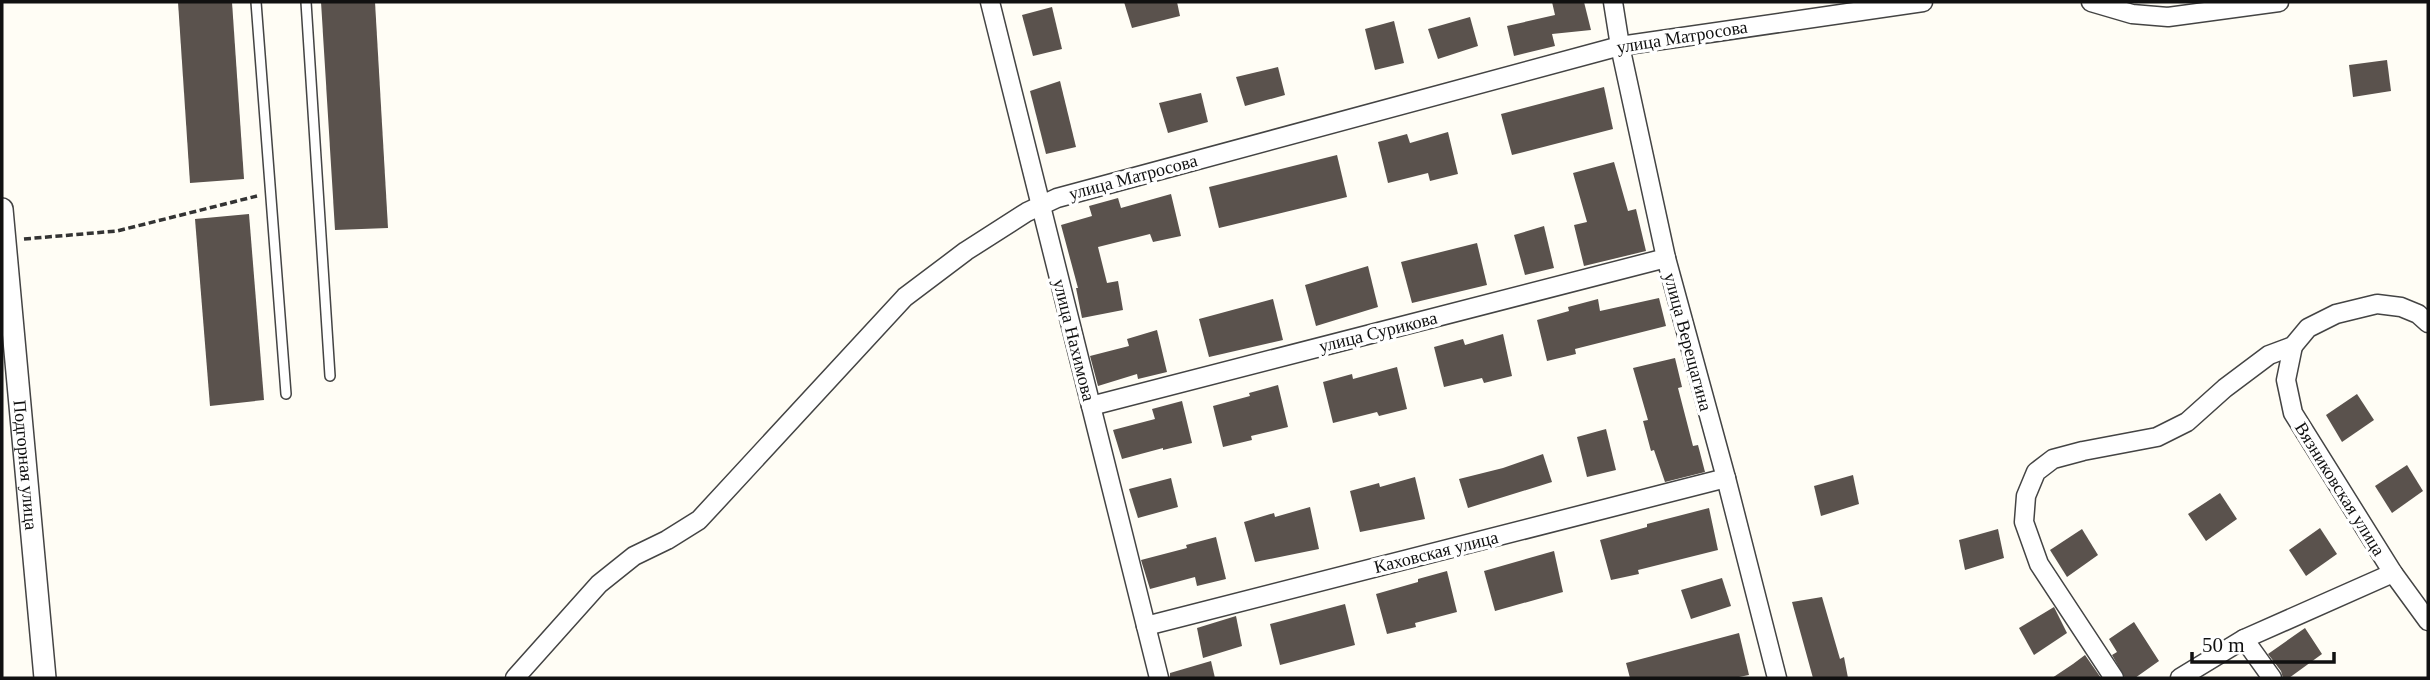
<svg xmlns="http://www.w3.org/2000/svg" width="2430" height="680" font-family="'Times New Roman',serif">
	<style>
		.building { fill: #5a524d }
		.lines { fill: none; stroke-linecap: round; stroke-linejoin: round }
		.service-casing { stroke: #444; stroke-width: 12 }
		.minor-casing { stroke: #444; stroke-width: 21 }
		.tertiary-casing { stroke: #444; stroke-width: 24 }
		.path { stroke: #333; stroke-width: 3.5; stroke-dasharray: 7 3.5; stroke-linecap: butt }
		.service { stroke: #fff; stroke-width: 9 }
		.minor { stroke: #fff; stroke-width: 18 }
		.tertiary { stroke: #fff; stroke-width: 21 }
		.labels { text-anchor: middle; dominant-baseline: central; stroke-width: 7; stroke-linejoin: round; paint-order: stroke }
		.street-label { font-size: 18px; fill: #111; stroke: #fff }
	</style>
	<rect width="100%" height="100%" fill="#fffdf5"/>
	<g class="building">
		<polygon points="178,2 232,2 244,179 190,183"/>
		<polygon points="321,2 375,2 388,228 335,230"/>
		<polygon points="1124,2 1177,2 1180,16 1132,28"/>
		<polygon points="1552,2 1584,2 1591,30 1552,34 1555,46 1514,56 1507,26 1555,15"/>
		<polygon points="1052,7 1062,49 1033,56 1022,15"/>
		<polygon points="1470,17 1478,46 1438,59 1428,29"/>
		<polygon points="1394,21 1404,63 1375,70 1365,29"/>
		<polygon points="2387,60 2391,91 2353,97 2349,65"/>
		<polygon points="1278,67 1285,95 1245,106 1236,77"/>
		<polygon points="1060,81 1076,147 1046,154 1030,91"/>
		<polygon points="1604,87 1613,129 1512,155 1501,114"/>
		<polygon points="1201,93 1208,122 1168,133 1159,103"/>
		<polygon points="1448,132 1458,174 1430,181 1428,173 1388,183 1378,142 1407,134 1410,143"/>
		<polygon points="1337,155 1347,197 1219,228 1209,187"/>
		<polygon points="1614,162 1628,211 1636,209 1646,251 1584,266 1574,225 1587,222 1573,173"/>
		<polygon points="1171,194 1181,236 1153,242 1150,234 1098,247 1107,283 1118,281 1123,310 1082,318 1076,288 1078,288 1061,225 1092,216 1089,206 1118,198 1121,208"/>
		<polygon points="249,214 264,400 210,406 195,219"/>
		<polygon points="1544,226 1554,268 1525,275 1514,235"/>
		<polygon points="1477,243 1487,285 1412,303 1401,262"/>
		<polygon points="1368,266 1378,307 1316,326 1305,285"/>
		<polygon points="1659,298 1666,326 1575,349 1576,354 1547,361 1537,320 1569,311 1568,307 1598,299 1600,311"/>
		<polygon points="1273,299 1283,340 1209,357 1199,319"/>
		<polygon points="1157,330 1167,372 1138,379 1137,374 1098,386 1090,356 1129,346 1127,339"/>
		<polygon points="1503,334 1512,376 1484,383 1482,378 1444,387 1434,347 1463,339 1465,345"/>
		<polygon points="1675,358 1682,387 1678,388 1693,446 1698,445 1705,472 1665,482 1654,450 1651,451 1643,421 1648,420 1633,368"/>
		<polygon points="1397,367 1407,409 1379,416 1377,412 1333,423 1323,382 1352,374 1353,379"/>
		<polygon points="1278,385 1288,427 1251,436 1252,440 1223,447 1213,406 1250,396 1249,393"/>
		<polygon points="2357,394 2374,420 2342,442 2326,415"/>
		<polygon points="1182,401 1192,443 1163,450 1163,448 1122,459 1113,430 1155,419 1152,409"/>
		<polygon points="1606,429 1616,470 1587,477 1577,437"/>
		<polygon points="1543,454 1552,482 1468,508 1459,479 1503,468"/>
		<polygon points="2407,465 2423,491 2392,513 2375,486"/>
		<polygon points="1853,475 1859,504 1821,516 1814,486"/>
		<polygon points="1415,477 1425,519 1360,532 1350,491 1379,483 1380,487"/>
		<polygon points="1171,478 1178,507 1138,518 1129,489"/>
		<polygon points="2220,493 2237,519 2206,541 2188,514"/>
		<polygon points="1310,507 1319,549 1255,562 1244,522 1274,513 1275,517"/>
		<polygon points="1709,508 1718,550 1638,570 1639,574 1611,580 1600,540 1647,527 1647,524"/>
		<polygon points="2320,528 2337,554 2306,576 2289,550"/>
		<polygon points="1998,529 2004,558 1965,570 1959,540"/>
		<polygon points="2082,529 2098,555 2067,577 2050,550"/>
		<polygon points="1216,537 1226,579 1197,586 1195,577 1150,589 1141,560 1187,548 1186,545"/>
		<polygon points="1554,551 1563,592 1495,611 1484,571"/>
		<polygon points="1447,571 1457,612 1415,623 1416,627 1387,634 1376,594 1418,582 1418,579"/>
		<polygon points="1722,578 1731,606 1691,619 1681,590"/>
		<polygon points="1822,597 1840,659 1844,657 1848,678 1813,678 1792,602"/>
		<polygon points="1345,604 1355,645 1280,665 1270,624"/>
		<polygon points="2054,607 2067,633 2034,655 2019,628"/>
		<polygon points="1236,616 1242,646 1203,658 1197,628"/>
		<polygon points="2134,622 2159,661 2135,678 2125,678 2112,655 2117,652 2109,639"/>
		<polygon points="2305,628 2322,654 2289,678 2283,678 2281,671 2268,654"/>
		<polygon points="1739,633 1749,675 1734,678 1630,678 1626,663"/>
		<polygon points="2085,655 2101,678 2052,678 2073,664"/>
		<polygon points="1211,661 1215,678 1170,678 1170,673"/>
	</g>
	<g class="lines">
		<g class="service-casing">
			<g id="service">
				<polyline points="256,2 286,394"/>
				<polyline points="306,2 330,376"/>
			</g>
		</g>
		<g class="minor-casing">
			<g id="minor">
				<polyline points="990,2 1159,678"/>
				<polyline points="1613,2 1620,46 1666,258 1726,478 1777,678"/>
				<polyline points="2091,2 2132,14 2168,17 2279,2"/>
				<polyline points="2293,346 2286,380 2293,413 2393,573 2428,621"/>
				<polyline points="1091,406 1666,258"/>
				<polyline points="1146,626 1726,478"/>
				<polyline points="2244,639 2272,678"/>
				<polyline points="515,678 599,584 634,556 667,540 699,520 905,297 966,251 1027,212 1057,198 1620,46 1923,2"/>
				<polyline points="2114,678 2039,564 2024,522 2026,496 2036,472 2053,459 2083,451 2157,437 2187,422 2225,388 2269,355 2293,346 2308,328 2336,314 2377,304 2401,307 2418,314 2428,323"/>
				<polyline points="2180,678 2244,639 2393,573"/>
			</g>
		</g>
		<g class="tertiary-casing">
			<g id="tertiary">
				<path id="s1" d="M2,209L45,678"/>
			</g>
		</g>
		<polyline class="path" points="24,239 117,231 257,196"/>
		<use href="#service" class="service"/>
		<use href="#minor" class="minor"/>
		<use href="#tertiary" class="tertiary"/>
	</g>
	<g class="labels">
		<g class="street-label">
			<text transform="translate(1682 37) rotate(-9)">улица Матросова</text>
			<text transform="translate(1133 177) rotate(-15)">улица Матросова</text>
			<text transform="translate(1378 332) rotate(-14)">улица Сурикова</text>
			<text transform="translate(1074 340) rotate(76)">улица Нахимова</text>
			<text transform="translate(1688 342) rotate(75)">улица Верещагина</text>
			<text stroke="none"><textPath href="#s1" startOffset="257">Подгорная улица</textPath></text>
			<text transform="translate(2340 489) rotate(58)">Вязниковская улица</text>
			<text transform="translate(1436 552) rotate(-14)">Каховская улица</text>
		</g>
	</g>
	<rect width="2430" height="680" fill="none" stroke="#111111" stroke-width="7"/>
	<path d="M2192 652v10h142v-10" fill="none" stroke="#111111" stroke-width="3.5"/>
	<text x="2202" y="652" font-size="21" fill="#111111" stroke="#ffffff" stroke-width="5" paint-order="stroke">50 m</text>
</svg>
